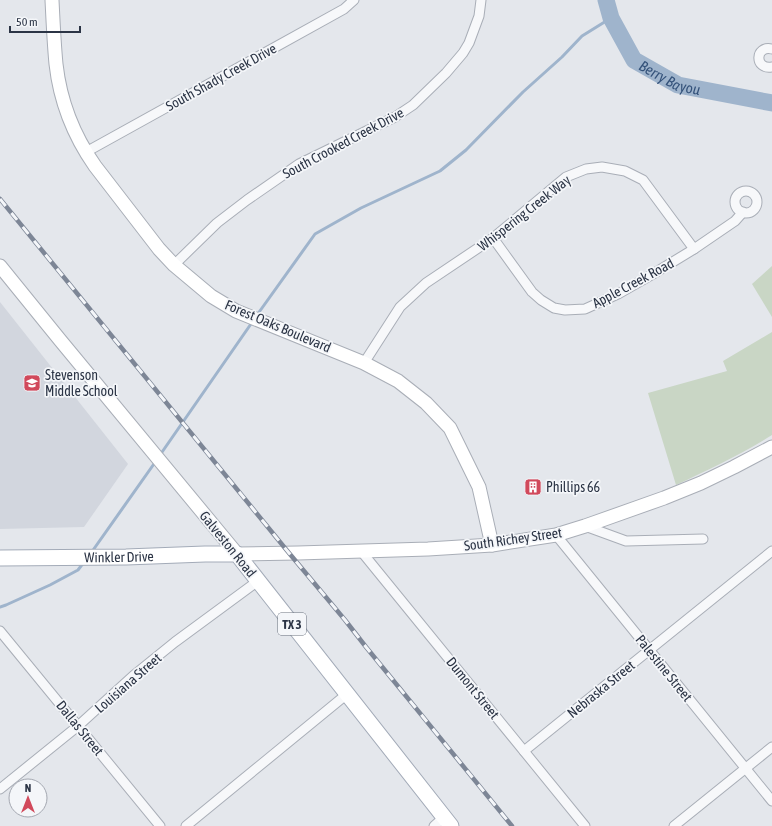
<svg xmlns="http://www.w3.org/2000/svg" width="772" height="826" font-family="'Asap Condensed',sans-serif">
	<style>
		.built { fill: #d2d6de }
		.green { fill: #c9d6c5 }
		.lines { fill: none; stroke-linecap: round; stroke-linejoin: round }
		.stream { stroke: #9fb4cc; stroke-width: 3 }
		.river { stroke: #9fb4cc; stroke-width: 17 }
		.street-casing { stroke: #a9aeb7; stroke-width: 11 }
		.secondary-casing { stroke: #a9aeb7; stroke-width: 15 }
		.primary-casing { stroke: #a3abb8; stroke-width: 17 }
		.street { stroke: #f7f8fa; stroke-width: 9 }
		.secondary { stroke: #fff; stroke-width: 13 }
		.primary { stroke: #fff; stroke-width: 15 }
		.rail-casing { stroke: #7d8696; stroke-width: 4.5 }
		.rail { stroke: #f4f6f9; stroke-width: 3; stroke-dasharray: 9; stroke-linecap: butt }
		.labels { text-anchor: middle; dominant-baseline: central; stroke-width: 3.5; stroke-linejoin: round; paint-order: stroke }
		.shield { fill: #f4f6f9; stroke: #676e7b; stroke-width: 1 }
		.shield-label { font-size: 13px; font-weight: bold; fill: #2b3445 }
		.street-label { font-size: 14px; fill: #2b3445; stroke: #f4f6f9 }
		.poi-label { font-size: 14px; fill: #2b3445; stroke: #f4f6f9; text-anchor: start }
		.water-label { font-size: 15px; font-style: italic; fill: #34527a; stroke: #f4f6f9 }
	</style>
	<rect width="100%" height="100%" fill="#e4e7ec"/>
	<polygon class="built" points="0,302 128,464 84,527 0,529"/>
	<g class="green">
		<polygon points="772,266 772,317 752,284"/>
		<path d="M772,332V435C742,454 708,470 676,485L648,393L727,371L723,361Z"/>
	</g>
	<g class="lines">
		<g class="stream">
			<polyline points="257,315 315,234 361,208 440,171 466,150 523,92 562,57 582,36 611,18"/>
			<polyline points="160,455 253,321"/>
			<polyline points="91,553 156,461"/>
			<polyline points="0,607 6,605 50,585 78,570 84,562"/>
		</g>
		<path class="river" id="s1" d="M606,0L611,18L634,60L678,85L772,103"/>
		<g class="street-casing">
			<g id="street">
				<path d="M772,49C755,45 754,70 772,67"/>
				<polyline points="86,152 344,9 354,0"/>
				<circle cx="746" cy="202" r="11"/>
				<polyline points="493,238 532,292 541,300 554,308 565,310 585,309 618,294 653,274 694,249 735,221 743,212"/>
				<polyline points="174,265 217,223 247,200 299,164 395,117 413,105 446,73 463,53 469,43 479,16 481,0"/>
				<polyline points="364,363 400,307 426,283 493,238 566,177 586,169 602,167 625,171 643,180 694,249"/>
				<polyline points="585,526 626,541 703,539"/>
				<polyline points="556,535 772,801"/>
				<polyline points="361,551 585,826"/>
				<polyline points="0,631 160,826"/>
				<polyline points="524,751 772,551"/>
				<polyline points="0,789 78,726 133,676 175,642 258,581"/>
				<polyline points="186,826 347,694"/>
				<polyline points="434,826 444,817"/>
				<polyline points="674,826 772,747"/>
			</g>
		</g>
		<g class="secondary-casing">
			<g id="secondary">
				<path d="M52,0C53,21 54,43 56,64C60,100 74,136 95,166L159,249L174,265L211,296L236,311L364,363L398,381L426,403L450,428L479,487L492,545"/>
				<polyline points="0,266 60,340 237,554 298,553 428,549 492,545 556,535 585,526 664,498 701,483 734,467 772,447"/>
			</g>
		</g>
		<g class="primary-casing">
			<g id="primary">
				<path id="s2" d="M0,558L126,557L205,554H237L451,826"/>
			</g>
		</g>
		<use href="#street" class="street"/>
		<use href="#secondary" class="secondary"/>
		<use href="#primary" class="primary"/>
		<g class="rail-casing">
			<polyline id="rail" points="0,199 289,553 345,620 366,647 512,826"/>
		</g>
		<use href="#rail" class="rail"/>
	</g>
	<defs>
		<g id="school-square" transform="scale(0.9)"><rect x="-9" y="-9" width="18" height="18" rx="4" fill="#d1495b" stroke="#f4f6f9"/><path d="M0-5L7-2L0 1L-7-2ZM-4 1L0 2.5L4 1V4Q0 6-4 4Z" fill="#fff"/></g>
		<g id="building-square" transform="scale(0.9)"><rect x="-9" y="-9" width="18" height="18" rx="4" fill="#d1495b" stroke="#f4f6f9"/><path d="M-4-6H4V6H1V3H-1V6H-4ZM-2.5-4.3h1.7v1.8h-1.7ZM.8-4.3h1.7v1.8H.8ZM-2.5-1h1.7V.8h-1.7ZM.8-1h1.7V.8H.8Z" fill="#fff"/></g>
	</defs>
	<g fill-rule="evenodd">
		<use href="#school-square" x="32" y="383"/>
		<use href="#building-square" x="533" y="487"/>
	</g>
	<g class="labels">
		<rect class="shield" x="278" y="613" width="28" height="22" rx="3"/>
		<g class="shield-label">
			<text x="292" y="624">TX 3</text>
		</g>
		<g class="street-label">
			<text transform="translate(221 77) rotate(-29)">South Shady Creek Drive</text>
			<text transform="translate(343 143) rotate(-28)">South Crooked Creek Drive</text>
			<text transform="translate(524 213) rotate(-38)">Whispering Creek Way</text>
			<text transform="translate(633 283) rotate(-28)">Apple Creek Road</text>
			<text transform="translate(278 326) rotate(23)">Forest Oaks Boulevard</text>
			<text transform="translate(513 539) rotate(-8)">South Richey Street</text>
			<text transform="translate(228 544) rotate(51)">Galveston Road</text>
			<text stroke="none"><textPath href="#s2" startOffset="119">Winkler Drive</textPath></text>
			<text transform="translate(664 668) rotate(51)">Palestine Street</text>
			<text transform="translate(128 683) rotate(-41)">Louisiana Street</text>
			<text transform="translate(473 688) rotate(51)">Dumont Street</text>
			<text transform="translate(601 689) rotate(-39)">Nebraska Street</text>
			<text transform="translate(80 728) rotate(51)">Dallas Street</text>
		</g>
		<g class="poi-label">
			<text x="45" y="375">Stevenson<tspan x="45" dy="16">Middle School</tspan></text>
			<text x="546" y="487">Phillips 66</text>
		</g>
		<g class="water-label">
			<text stroke="none"><textPath href="#s1" startOffset="107">Berry Bayou</textPath></text>
		</g>
	</g>
	<g transform="translate(28 798)"><circle r="19" fill="#f4f6f9" stroke="#a4a8b1"/>
	<path d="M0-3L7 15L0 10L-7 15Z" fill="#d1495b"/>
	<text y="-6" font-size="11" font-weight="bold" text-anchor="middle" fill="#2b3445">N</text>
	</g>
	<path d="M10 26v6h70v-6" fill="none" stroke="#2b3445" stroke-width="2"/>
	<text x="16" y="26" font-size="12" fill="#2b3445" stroke="#f4f6f9" stroke-width="3" paint-order="stroke">50 m</text>
</svg>
